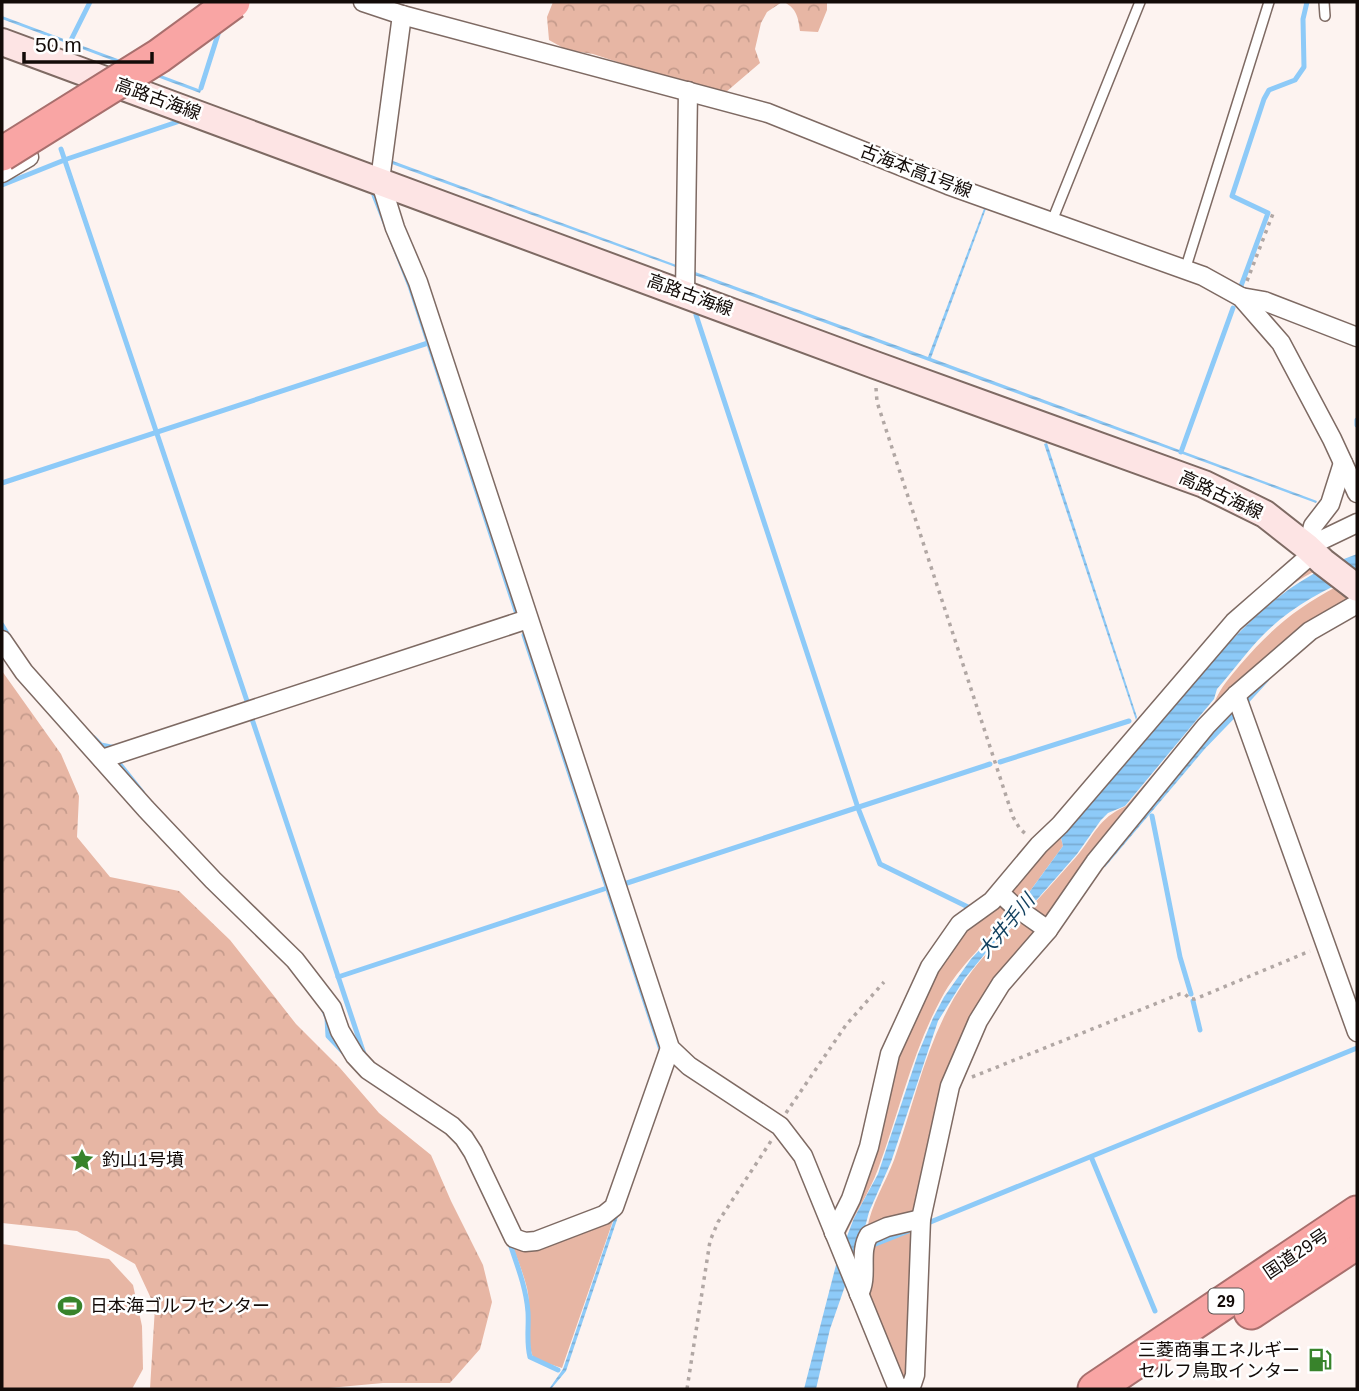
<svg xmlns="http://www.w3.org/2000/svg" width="1359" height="1391" font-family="Helvetica,'Noto Sans JP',sans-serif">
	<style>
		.grass { fill: #e7b6a4 }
		.forest { fill: url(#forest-crowns) }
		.water { fill: url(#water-rules) }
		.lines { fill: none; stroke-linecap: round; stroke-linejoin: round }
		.stream { stroke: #8dcaf8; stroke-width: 5 }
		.lane-casing { stroke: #7e6a63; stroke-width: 12 }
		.street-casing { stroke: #7e6a63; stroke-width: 21 }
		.secondary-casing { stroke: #7e6a63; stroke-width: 30 }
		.highway-casing { stroke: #a86f6d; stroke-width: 37 }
		.path { stroke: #b1a7a4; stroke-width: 3.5; stroke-dasharray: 3.5 5; stroke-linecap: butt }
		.lane { stroke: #fff; stroke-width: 9 }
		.street { stroke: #fff; stroke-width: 18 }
		.secondary { stroke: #fde4e4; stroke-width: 26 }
		.highway { stroke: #f9a5a4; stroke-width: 33 }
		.highway-bridge-casing { stroke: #a86f6d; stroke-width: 37; stroke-linecap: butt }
		.highway-bridge { stroke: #f9a5a4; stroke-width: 33 }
		.labels { text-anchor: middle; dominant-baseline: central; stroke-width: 5; stroke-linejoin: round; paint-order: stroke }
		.shield { fill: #fff; stroke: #5a5452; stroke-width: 2 }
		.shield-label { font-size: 16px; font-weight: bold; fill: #130b08 }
		.street-label { font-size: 18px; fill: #130b08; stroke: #fff }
		.poi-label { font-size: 18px; fill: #130b08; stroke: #fff; text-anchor: start }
		.water-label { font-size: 19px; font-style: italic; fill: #0f3e5d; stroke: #fff }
	</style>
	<defs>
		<pattern id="forest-crowns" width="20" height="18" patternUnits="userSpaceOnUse" patternTransform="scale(1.75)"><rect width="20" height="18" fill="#e7b6a4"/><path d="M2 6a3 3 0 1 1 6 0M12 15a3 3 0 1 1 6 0" fill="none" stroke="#c59b8c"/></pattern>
		<pattern id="water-rules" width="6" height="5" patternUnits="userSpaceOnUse" patternTransform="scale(1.75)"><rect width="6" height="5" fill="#8dcaf8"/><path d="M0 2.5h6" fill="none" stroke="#79acd3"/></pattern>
	</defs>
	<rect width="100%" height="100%" fill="#fdf3f0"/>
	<g class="grass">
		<path d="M1309,563L1317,570C1248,605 1204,670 1156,728L1154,727L1151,730L1152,732L1061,838L1063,846L1019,906L1007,893L1232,628Z"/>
		<path d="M1338,586L1352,596L1351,603L1280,650L1047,923L1027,911C1044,893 1060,875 1076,857C1095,835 1097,819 1126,806L1215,701C1221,687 1230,677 1240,665C1270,630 1297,607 1338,586Z"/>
		<path d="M996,903L1015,910C990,939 959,965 941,999C912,1052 899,1113 878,1169C869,1194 853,1216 843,1241L840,1235L894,1055L951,943Z"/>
		<path d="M1024,915L1040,930L979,1010L915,1215L867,1230C871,1204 885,1184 894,1160C916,1098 928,1032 967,978C983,954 1005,936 1024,915Z"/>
		<path d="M615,1215L562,1368L534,1359C525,1342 532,1309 527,1288C523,1272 516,1256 511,1241Z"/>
		<polygon points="914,1229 908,1373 902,1382 869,1300 869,1240"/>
		<polygon points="2,1244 109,1259 133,1285 142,1326 143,1369 132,1389 2,1389"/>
	</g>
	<g class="forest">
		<polygon points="553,2 782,2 767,12 761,23 755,49 760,63 726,92 639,69 593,54 567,50 549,40 547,17"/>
		<path d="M784,2H827V10L818,32L800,31C798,17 797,9 784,2Z"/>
		<polygon points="2,671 61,754 79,796 77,837 110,877 179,891 230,940 296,1024 340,1068 379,1113 431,1155 451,1201 483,1265 492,1302 480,1349 450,1383 383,1383 318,1389 150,1389 155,1307 135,1264 77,1231 2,1223"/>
	</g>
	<g class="water">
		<polygon points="2,16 201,90 200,93 2,19"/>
		<polygon points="393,161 682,267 681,269 392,164"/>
		<polygon points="985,206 987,206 931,358 1317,501 1316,503 686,272 687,269 928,357"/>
		<polygon points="1047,443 1137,717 1136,720 1044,444"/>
		<path d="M1357,554V576C1324,589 1290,608 1264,634C1247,651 1233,671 1217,689L1214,699L1125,806L1108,813L1101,820L1077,854L1056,878L1017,922L994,943L965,978L938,1021L891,1162L869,1212L856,1261L852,1266L830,1329L816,1389H804L836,1265L854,1218L878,1174L918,1054L933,1018L944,997L971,959L1014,913L1063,846L1061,838L1153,732L1151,730L1154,727L1156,728C1216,658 1266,586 1357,554Z"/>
		<polygon points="1214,738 1105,867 1101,864 1207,739"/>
		<polygon points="659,1087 653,1113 566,1371 551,1389 549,1389 563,1369"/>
	</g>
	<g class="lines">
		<g class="stream">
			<polyline points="71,40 90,2"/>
			<polyline points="201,88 220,28"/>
			<polyline points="61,149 247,701"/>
			<polyline points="2,185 67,159 177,122"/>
			<polyline points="374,195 410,286 516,611"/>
			<polyline points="1241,286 1268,213 1232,196 1264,99 1269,90 1295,80 1304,67 1303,19 1307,2"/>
			<polyline points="696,315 858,808 880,864 970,908"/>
			<polyline points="1357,420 1357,425"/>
			<polyline points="1181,452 1233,308"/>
			<polyline points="2,483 428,343"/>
			<polyline points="2,625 11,640"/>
			<polyline points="524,635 661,1050"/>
			<polyline points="1245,703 1267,679"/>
			<polyline points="252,719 364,1054"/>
			<polyline points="94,738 101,745 116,748"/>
			<polyline points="1206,744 1235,714"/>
			<polyline points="118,762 142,792"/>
			<polyline points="1000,762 1129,721"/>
			<polyline points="1152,816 1180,957 1191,994"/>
			<polyline points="624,884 990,764"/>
			<polyline points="338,977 607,888"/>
			<polyline points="1193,1001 1200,1030"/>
			<polyline points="322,1006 327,1018 328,1036 346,1055"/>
			<polyline points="1092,1159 1155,1311"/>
			<polyline points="928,1223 1357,1048"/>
			<path d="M509,1241C517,1265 526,1287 528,1312C529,1327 526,1342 530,1357L558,1370"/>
			<polyline points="868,1247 911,1230"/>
		</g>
		<g class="lane-casing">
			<g id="lane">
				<polyline points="1324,2 1325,16"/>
				<polyline points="1052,221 1140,2"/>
				<polyline points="1185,270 1269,2"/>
			</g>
		</g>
		<g class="street-casing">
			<g id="street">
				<polyline points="363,2 402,15 768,113 948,185 1203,276 1241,297 1281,343 1332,439 1357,493"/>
				<polyline points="402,15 380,180 395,228 418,282 670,1048 689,1066 780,1126 803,1156 898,1389"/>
				<polyline points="2,173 29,157"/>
				<polyline points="685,293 688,91"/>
				<polyline points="1241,297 1264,301 1357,337"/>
				<polyline points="1307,547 1357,523"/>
				<polyline points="2,640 24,672 146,809 213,880 295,960 332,1008 340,1031 355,1056 368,1070 452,1126 464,1138 473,1152 514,1238 525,1242 536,1241 604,1215 614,1207 670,1048"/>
				<polyline points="1236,695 1357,1032"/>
				<polyline points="102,759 528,619"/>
				<polyline points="1000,893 1014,906 1048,930"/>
				<polyline points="834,1233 851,1199 869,1147 890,1054 930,967 960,924 992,901 1039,845 1060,825 1234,622 1305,560 1313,526 1330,504 1343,463"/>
				<path d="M859,1294C869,1276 858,1253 869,1235L887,1227L921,1219"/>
				<polyline points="906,1389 912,1384 915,1375 921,1219 950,1086 978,1021 1001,984 1048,930 1095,862 1206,726 1236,695 1310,631 1357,604"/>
			</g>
		</g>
		<g class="secondary-casing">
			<polyline id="secondary" points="2,42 875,365 1204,484 1265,514 1307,547 1323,562 1357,588"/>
		</g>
		<g class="highway-casing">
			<g id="highway">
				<polyline points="1251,1312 1357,1242"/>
				<polyline points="1095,1389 1357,1213"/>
			</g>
		</g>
		<g class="path">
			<polyline points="1247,281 1274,211"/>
			<polyline points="876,388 877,402 1013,817 1020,829 1028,836"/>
			<polyline points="972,1077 1180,994 1185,994 1190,999 1195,999 1310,951"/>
			<polyline points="786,1113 846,1025 884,982"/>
			<polyline points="687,1389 710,1241 718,1222 771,1141"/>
		</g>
		<use href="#lane" class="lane"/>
		<use href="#street" class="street"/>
		<use href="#secondary" class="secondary"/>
		<use href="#highway" class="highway"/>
		<g class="highway-bridge-casing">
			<polyline id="highway-bridge" points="2,154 159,56 233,2"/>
		</g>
		<use href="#highway-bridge" class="highway-bridge"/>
	</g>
	<defs>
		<g id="sight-bare" transform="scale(1.89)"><path d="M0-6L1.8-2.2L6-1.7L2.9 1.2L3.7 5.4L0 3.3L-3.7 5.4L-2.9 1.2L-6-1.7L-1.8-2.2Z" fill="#38832b" stroke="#fff" stroke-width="2.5" paint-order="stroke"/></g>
		<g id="stadium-bare" transform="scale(1.89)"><path d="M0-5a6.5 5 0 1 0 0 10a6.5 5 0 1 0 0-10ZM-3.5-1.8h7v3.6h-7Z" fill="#38832b" stroke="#fff" stroke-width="2.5" paint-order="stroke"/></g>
		<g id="fuel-bare" transform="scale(1.89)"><path d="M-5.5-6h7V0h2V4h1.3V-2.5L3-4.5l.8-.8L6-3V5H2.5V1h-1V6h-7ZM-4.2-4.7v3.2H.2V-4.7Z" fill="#38832b" stroke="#fff" stroke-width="2.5" paint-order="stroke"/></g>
	</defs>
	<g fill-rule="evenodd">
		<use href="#sight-bare" x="82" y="1160"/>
		<use href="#stadium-bare" x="70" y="1306"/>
		<use href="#fuel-bare" x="1320" y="1360"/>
	</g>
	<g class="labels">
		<rect class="shield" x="1208.5" y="1288.5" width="35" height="25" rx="5"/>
		<g class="shield-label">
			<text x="1226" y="1301">29</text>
		</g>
		<g class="street-label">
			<text transform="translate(158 99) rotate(20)">高路古海線</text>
			<text transform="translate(916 171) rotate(21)">古海本高1号線</text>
			<text transform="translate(690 295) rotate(20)">高路古海線</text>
			<text transform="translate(1221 495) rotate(25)">高路古海線</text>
			<text transform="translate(1296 1254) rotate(-34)">国道29号</text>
		</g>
		<g class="poi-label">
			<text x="102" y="1160">釣山1号墳</text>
			<text x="90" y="1306">日本海ゴルフセンター</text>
			<text x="1300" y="1350" text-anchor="end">三菱商事エネルギー<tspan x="1300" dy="21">セルフ鳥取インター</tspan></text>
		</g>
		<g class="water-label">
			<text transform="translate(1006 926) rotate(-50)">大井手川</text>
		</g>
	</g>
	<rect width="1359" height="1391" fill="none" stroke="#130b08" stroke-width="7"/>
	<path d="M24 52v10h128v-10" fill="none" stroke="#130b08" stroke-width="3.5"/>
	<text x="35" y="52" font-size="21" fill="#130b08" stroke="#ffffff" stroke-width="5" paint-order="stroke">50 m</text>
</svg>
